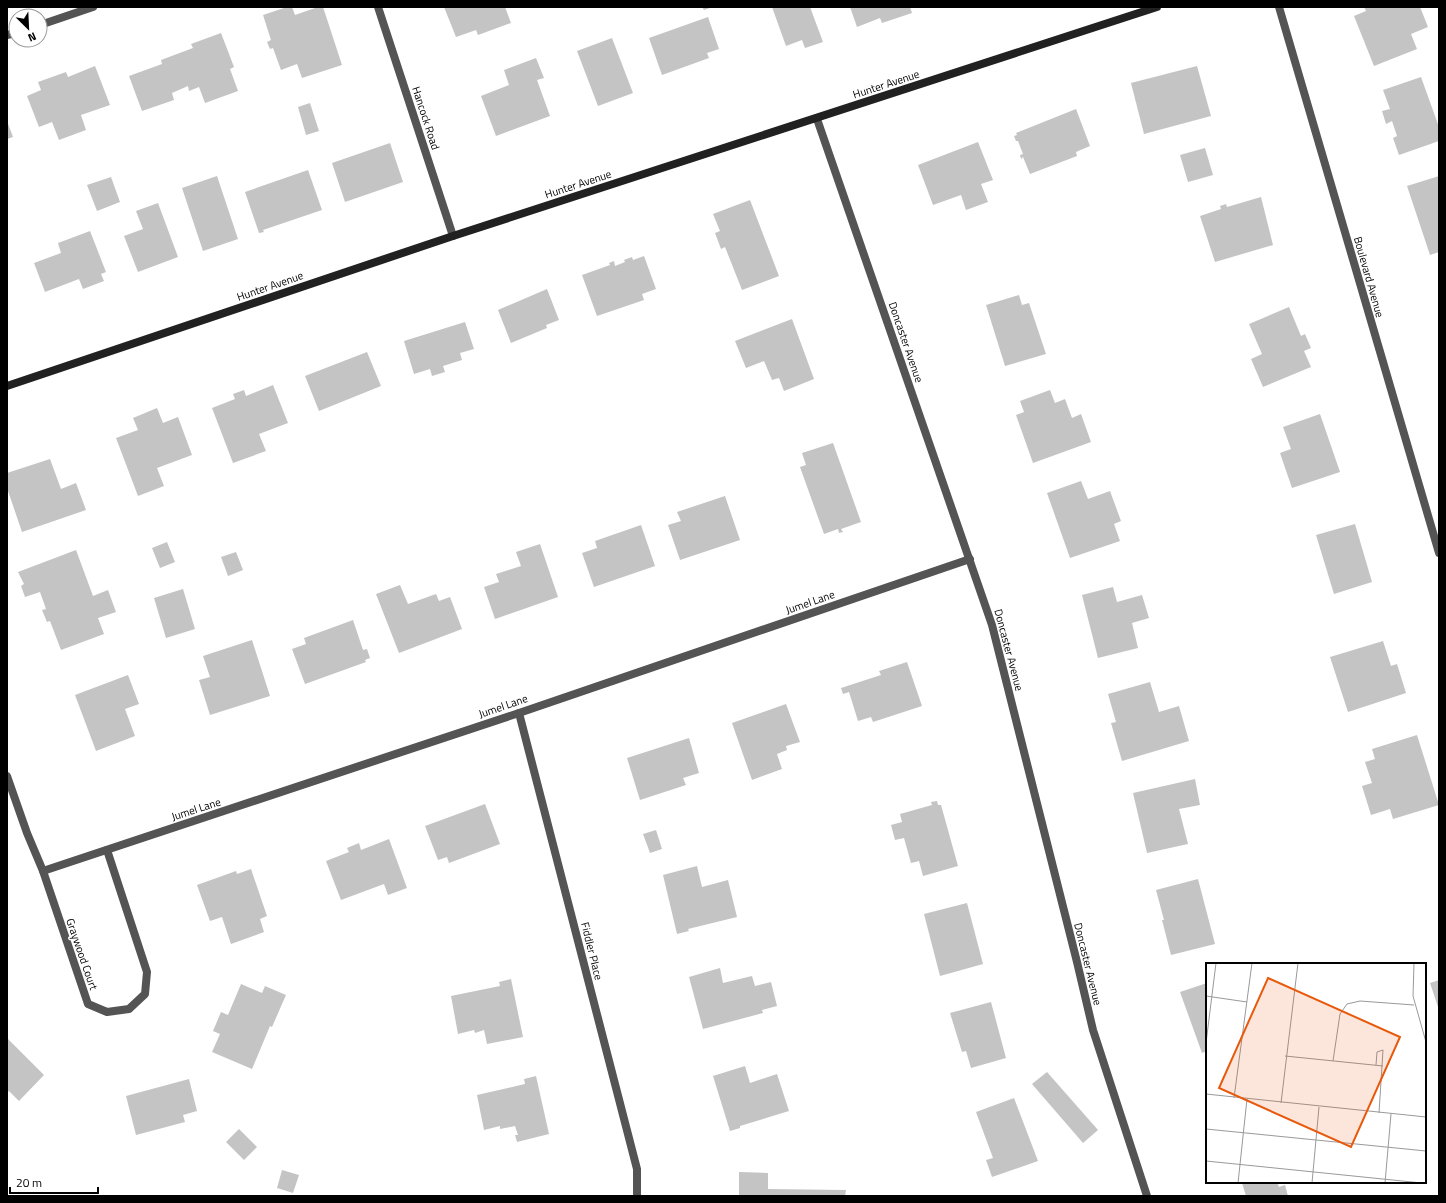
<svg xmlns="http://www.w3.org/2000/svg" width="1446" height="1203" font-family="'Titillium Web',sans-serif">
	<style>
		.building { fill: #c4c4c4 }
		.lines { fill: none; stroke-linecap: round; stroke-linejoin: round }
		.street { stroke: #545454; stroke-width: 8 }
		.secondary { stroke: #212121; stroke-width: 8 }
		.labels { text-anchor: middle; dominant-baseline: central; stroke-width: 3; stroke-linejoin: round; paint-order: stroke }
		.street-label { font-size: 11px; fill: #000; stroke: #fff }
		.inset-road { fill: none; stroke: #999; stroke-width: 1 }
		.view { fill: #e8590c; fill-opacity: 0.15; stroke: #e8590c; stroke-width: 2 }
		.inset-edge { fill: none; stroke: #000; stroke-width: 2 }
	</style>
	<rect width="100%" height="100%" fill="#fff"/>
	<g class="building">
		<polygon points="287,7 292,7 295,15 318,7 323,7 342,65 302,78 297,64 281,70 273,48 270,49 267,42 271,40 263,15"/>
		<polygon points="444,7 505,7 511,23 478,35 476,30 456,37"/>
		<polygon points="702,7 713,7 704,10"/>
		<polygon points="772,7 810,7 823,42 805,48 802,40 786,46"/>
		<polygon points="850,7 910,7 912,13 882,23 880,18 857,27"/>
		<polygon points="1364,7 1420,7 1428,27 1411,34 1417,49 1374,66 1354,16 1366,11"/>
		<polygon points="708,17 719,49 707,53 709,58 662,75 649,38"/>
		<polygon points="221,33 234,67 230,69 238,91 205,103 199,87 189,91 188,86 172,93 174,100 142,111 129,76 162,64 161,60 193,48 191,44"/>
		<polygon points="612,38 633,93 598,106 577,51"/>
		<polygon points="536,58 544,78 537,80 550,116 496,136 481,96 509,85 504,70"/>
		<polygon points="95,66 110,105 81,115 86,130 59,140 52,122 39,127 27,96 41,90 38,82 66,72 68,77"/>
		<polygon points="1197,66 1211,116 1144,134 1131,83"/>
		<polygon points="1421,77 1439,127 1439,141 1399,155 1393,138 1397,136 1392,121 1386,124 1382,111 1390,109 1383,90"/>
		<polygon points="310,103 319,131 306,135 298,107"/>
		<polygon points="1076,109 1090,146 1076,152 1077,156 1030,174 1023,157 1021,159 1020,155 1023,154 1018,141 1016,141 1014,136 1017,135 1016,133"/>
		<polygon points="7,121 13,137 7,139"/>
		<polygon points="978,142 993,180 981,184 988,202 966,210 961,195 933,205 918,165"/>
		<polygon points="390,143 403,182 345,202 332,163"/>
		<polygon points="1205,148 1213,175 1188,182 1180,155"/>
		<polygon points="308,170 322,210 263,230 264,232 259,233 245,192"/>
		<polygon points="217,176 238,239 203,251 182,188"/>
		<polygon points="1439,176 1439,252 1430,255 1407,186"/>
		<polygon points="111,177 120,202 97,211 87,185"/>
		<polygon points="1261,197 1273,245 1215,262 1200,216 1221,209 1220,206 1226,204 1227,207"/>
		<polygon points="750,200 779,276 742,290 725,247 721,249 715,233 720,231 713,214"/>
		<polygon points="158,203 178,257 138,272 124,236 143,229 136,211"/>
		<polygon points="90,231 106,272 101,274 104,281 83,289 79,279 45,292 34,263 61,253 58,243"/>
		<polygon points="644,256 656,289 642,294 644,300 597,316 582,275 610,265 609,263 614,261 615,266 625,262 624,260 632,257 633,260"/>
		<polygon points="547,289 559,320 546,325 547,328 511,343 498,310"/>
		<polygon points="1019,295 1022,305 1029,303 1046,354 1005,366 986,305"/>
		<polygon points="1289,307 1301,336 1305,334 1311,348 1304,351 1311,367 1263,387 1251,359 1262,354 1249,324"/>
		<polygon points="792,319 814,379 784,391 779,378 772,380 764,361 746,368 735,341"/>
		<polygon points="465,322 474,349 460,353 462,360 443,366 445,372 432,376 430,369 414,374 404,341"/>
		<polygon points="367,352 381,386 319,411 305,376"/>
		<polygon points="273,385 288,423 259,434 266,451 233,463 212,408 235,399 233,394 244,390 246,396"/>
		<polygon points="1050,390 1055,403 1065,399 1072,418 1081,414 1091,442 1033,463 1016,415 1024,412 1020,401"/>
		<polygon points="157,408 163,423 178,417 192,455 157,468 164,486 138,496 116,438 138,430 133,418"/>
		<polygon points="1320,414 1340,472 1292,488 1280,453 1291,449 1283,427"/>
		<polygon points="833,443 861,522 841,529 843,532 839,533 838,529 824,534 800,467 806,465 802,453"/>
		<polygon points="50,459 61,489 76,483 86,510 22,532 7,488 7,473"/>
		<polygon points="1081,481 1088,499 1110,491 1121,521 1114,524 1120,541 1070,558 1047,493"/>
		<polygon points="725,496 740,540 680,560 668,525 681,521 677,512"/>
		<polygon points="1355,524 1372,582 1334,594 1316,535"/>
		<polygon points="641,525 655,566 594,587 582,553 597,548 595,541"/>
		<polygon points="167,542 175,562 160,568 152,548"/>
		<polygon points="540,544 558,597 495,619 484,587 499,582 496,574 521,566 516,552"/>
		<polygon points="76,550 93,596 108,590 116,612 98,618 104,634 61,650 50,621 47,622 42,610 46,609 40,592 25,597 21,586 24,584 18,572"/>
		<polygon points="236,552 243,570 228,576 221,557"/>
		<polygon points="400,585 408,604 436,594 439,601 450,597 462,629 399,653 376,594"/>
		<polygon points="1113,587 1117,602 1142,595 1149,618 1132,623 1138,648 1098,658 1082,595"/>
		<polygon points="183,589 195,629 166,638 154,598"/>
		<polygon points="353,620 363,650 367,649 370,658 365,660 366,662 305,684 292,649 306,644 304,638"/>
		<polygon points="252,640 270,696 210,715 199,680 210,677 203,656"/>
		<polygon points="1383,641 1391,666 1397,664 1406,693 1348,712 1330,657"/>
		<polygon points="907,662 922,706 873,722 871,717 858,721 849,692 843,694 841,688 881,675 879,671"/>
		<polygon points="128,675 139,704 125,709 135,736 96,751 75,695"/>
		<polygon points="1150,682 1159,712 1179,706 1189,741 1122,761 1111,723 1116,722 1108,694"/>
		<polygon points="786,704 800,742 786,746 787,750 777,754 782,769 752,780 732,723"/>
		<polygon points="1417,735 1439,805 1393,819 1390,809 1371,815 1362,786 1372,783 1365,762 1375,759 1372,749"/>
		<polygon points="689,738 699,773 683,778 686,785 640,800 627,758"/>
		<polygon points="1195,779 1200,805 1179,809 1188,844 1147,853 1133,793"/>
		<polygon points="937,801 938,805 941,805 958,866 923,876 919,861 911,863 904,838 895,840 891,825 902,822 900,814 932,805 931,802"/>
		<polygon points="485,804 500,844 449,863 447,857 438,860 425,826"/>
		<polygon points="656,830 662,849 650,853 643,834"/>
		<polygon points="389,839 407,888 388,895 384,884 341,900 326,861 349,852 347,848 359,843 361,850"/>
		<polygon points="697,866 702,887 728,880 737,917 688,929 689,931 677,934 663,875"/>
		<polygon points="251,869 267,916 260,919 264,932 231,944 222,917 210,921 197,885 236,871 237,874"/>
		<polygon points="1198,879 1215,944 1171,955 1162,920 1164,920 1156,890"/>
		<polygon points="967,903 983,964 940,976 924,914"/>
		<polygon points="720,968 723,983 752,976 755,986 771,982 777,1006 762,1010 763,1013 703,1029 689,977"/>
		<polygon points="511,979 523,1037 487,1044 484,1030 475,1033 474,1030 458,1034 451,996 500,986 499,982"/>
		<polygon points="1439,980 1439,1010 1430,983"/>
		<polygon points="1207,983 1207,1051 1202,1053 1180,992"/>
		<polygon points="241,984 262,993 265,986 286,995 272,1027 270,1026 252,1069 212,1052 220,1034 213,1031 221,1012 228,1015"/>
		<polygon points="991,1002 1006,1058 971,1068 966,1051 962,1052 950,1013"/>
		<polygon points="7,1038 44,1075 19,1101 9,1091 7,1093"/>
		<polygon points="745,1066 750,1083 777,1074 789,1111 740,1126 740,1128 730,1131 713,1076"/>
		<polygon points="1047,1072 1098,1130 1083,1143 1032,1084"/>
		<polygon points="536,1076 549,1134 517,1142 515,1135 518,1135 515,1126 500,1129 500,1126 484,1130 477,1095 525,1084 524,1079"/>
		<polygon points="189,1079 197,1111 183,1115 185,1122 136,1135 126,1096"/>
		<polygon points="1014,1098 1038,1161 992,1177 986,1160 993,1158 976,1112"/>
		<polygon points="239,1129 257,1147 244,1160 226,1142"/>
		<polygon points="282,1170 299,1175 293,1193 277,1188"/>
		<polygon points="739,1172 768,1173 768,1189 846,1190 845,1196 739,1196"/>
		<polygon points="1245,1182 1277,1182 1279,1187 1285,1185 1288,1196 1246,1196 1242,1183"/>
	</g>
	<g class="lines">
		<g class="street">
			<polyline points="378,7 453,236"/>
			<polyline points="1279,7 1439,553"/>
			<polyline points="40,25 93,7"/>
			<polyline points="7,35 16,33"/>
			<polyline points="817,119 992,625 1077,962 1093,1030 1147,1196"/>
			<polyline points="519,713 637,1169 637,1196"/>
			<polyline points="7,776 27,833 43,871 88,1004 107,1012 129,1009 145,994 147,972 107,850"/>
			<polyline points="43,871 519,713 970,559"/>
		</g>
		<polyline class="secondary" points="7,386 453,236 1157,7"/>
	</g>
	<g class="labels">
		<g class="street-label">
			<text transform="translate(886 84) rotate(-18)">Hunter Avenue</text>
			<text transform="translate(426 118) rotate(72)">Hancock Road</text>
			<text transform="translate(578 184) rotate(-18)">Hunter Avenue</text>
			<text transform="translate(1369 277) rotate(74)">Boulevard Avenue</text>
			<text transform="translate(270 286) rotate(-19)">Hunter Avenue</text>
			<text transform="translate(906 342) rotate(71)">Doncaster Avenue</text>
			<text transform="translate(810 602) rotate(-19)">Jumel Lane</text>
			<text transform="translate(1009 650) rotate(75)">Doncaster Avenue</text>
			<text transform="translate(503 706) rotate(-19)">Jumel Lane</text>
			<text transform="translate(196 809) rotate(-18)">Jumel Lane</text>
			<text transform="translate(592 951) rotate(76)">Fiddler Place</text>
			<text transform="translate(82 954) rotate(71)">Graywood Court</text>
			<text transform="translate(1088 964) rotate(76)">Doncaster Avenue</text>
		</g>
	</g>
	<g transform="translate(1206 963)">
		<rect width="220" height="220" fill="#fff"/>
		<path class="inset-road" d="M208,0L207,33L220,79M0,33L41,39M0,80L10,0M79,93L177,103M127,98L134,51L141,41L154,38L208,42M170,102L171,89L177,87L173,150M0,131L220,154M28,135L46,0M75,140L92,0M0,166L220,188M0,198L216,220M32,220L41,136M106,220L113,144M179,220L185,151"/>
		<path class="view" d="M62,15L194,74L145,184L13,125Z"/>
		<rect width="220" height="220" class="inset-edge"/>
	</g>
	<rect width="1446" height="1203" fill="none" stroke="#000000" stroke-width="16"/>
	<g transform="translate(28 28) rotate(156)"><circle r="19" fill="#ffffff" stroke="#999999"/>
	<path d="M0-3L7 15L0 10L-7 15Z" fill="#000000"/>
	<text y="-6" font-size="11" font-weight="bold" text-anchor="middle" fill="#000000">N</text>
	</g>
	<path d="M10 1187v6h88v-6" fill="none" stroke="#000000" stroke-width="2"/>
	<text x="16" y="1187" font-size="12" fill="#000000" stroke="#ffffff" stroke-width="3" paint-order="stroke">20 m</text>
</svg>
